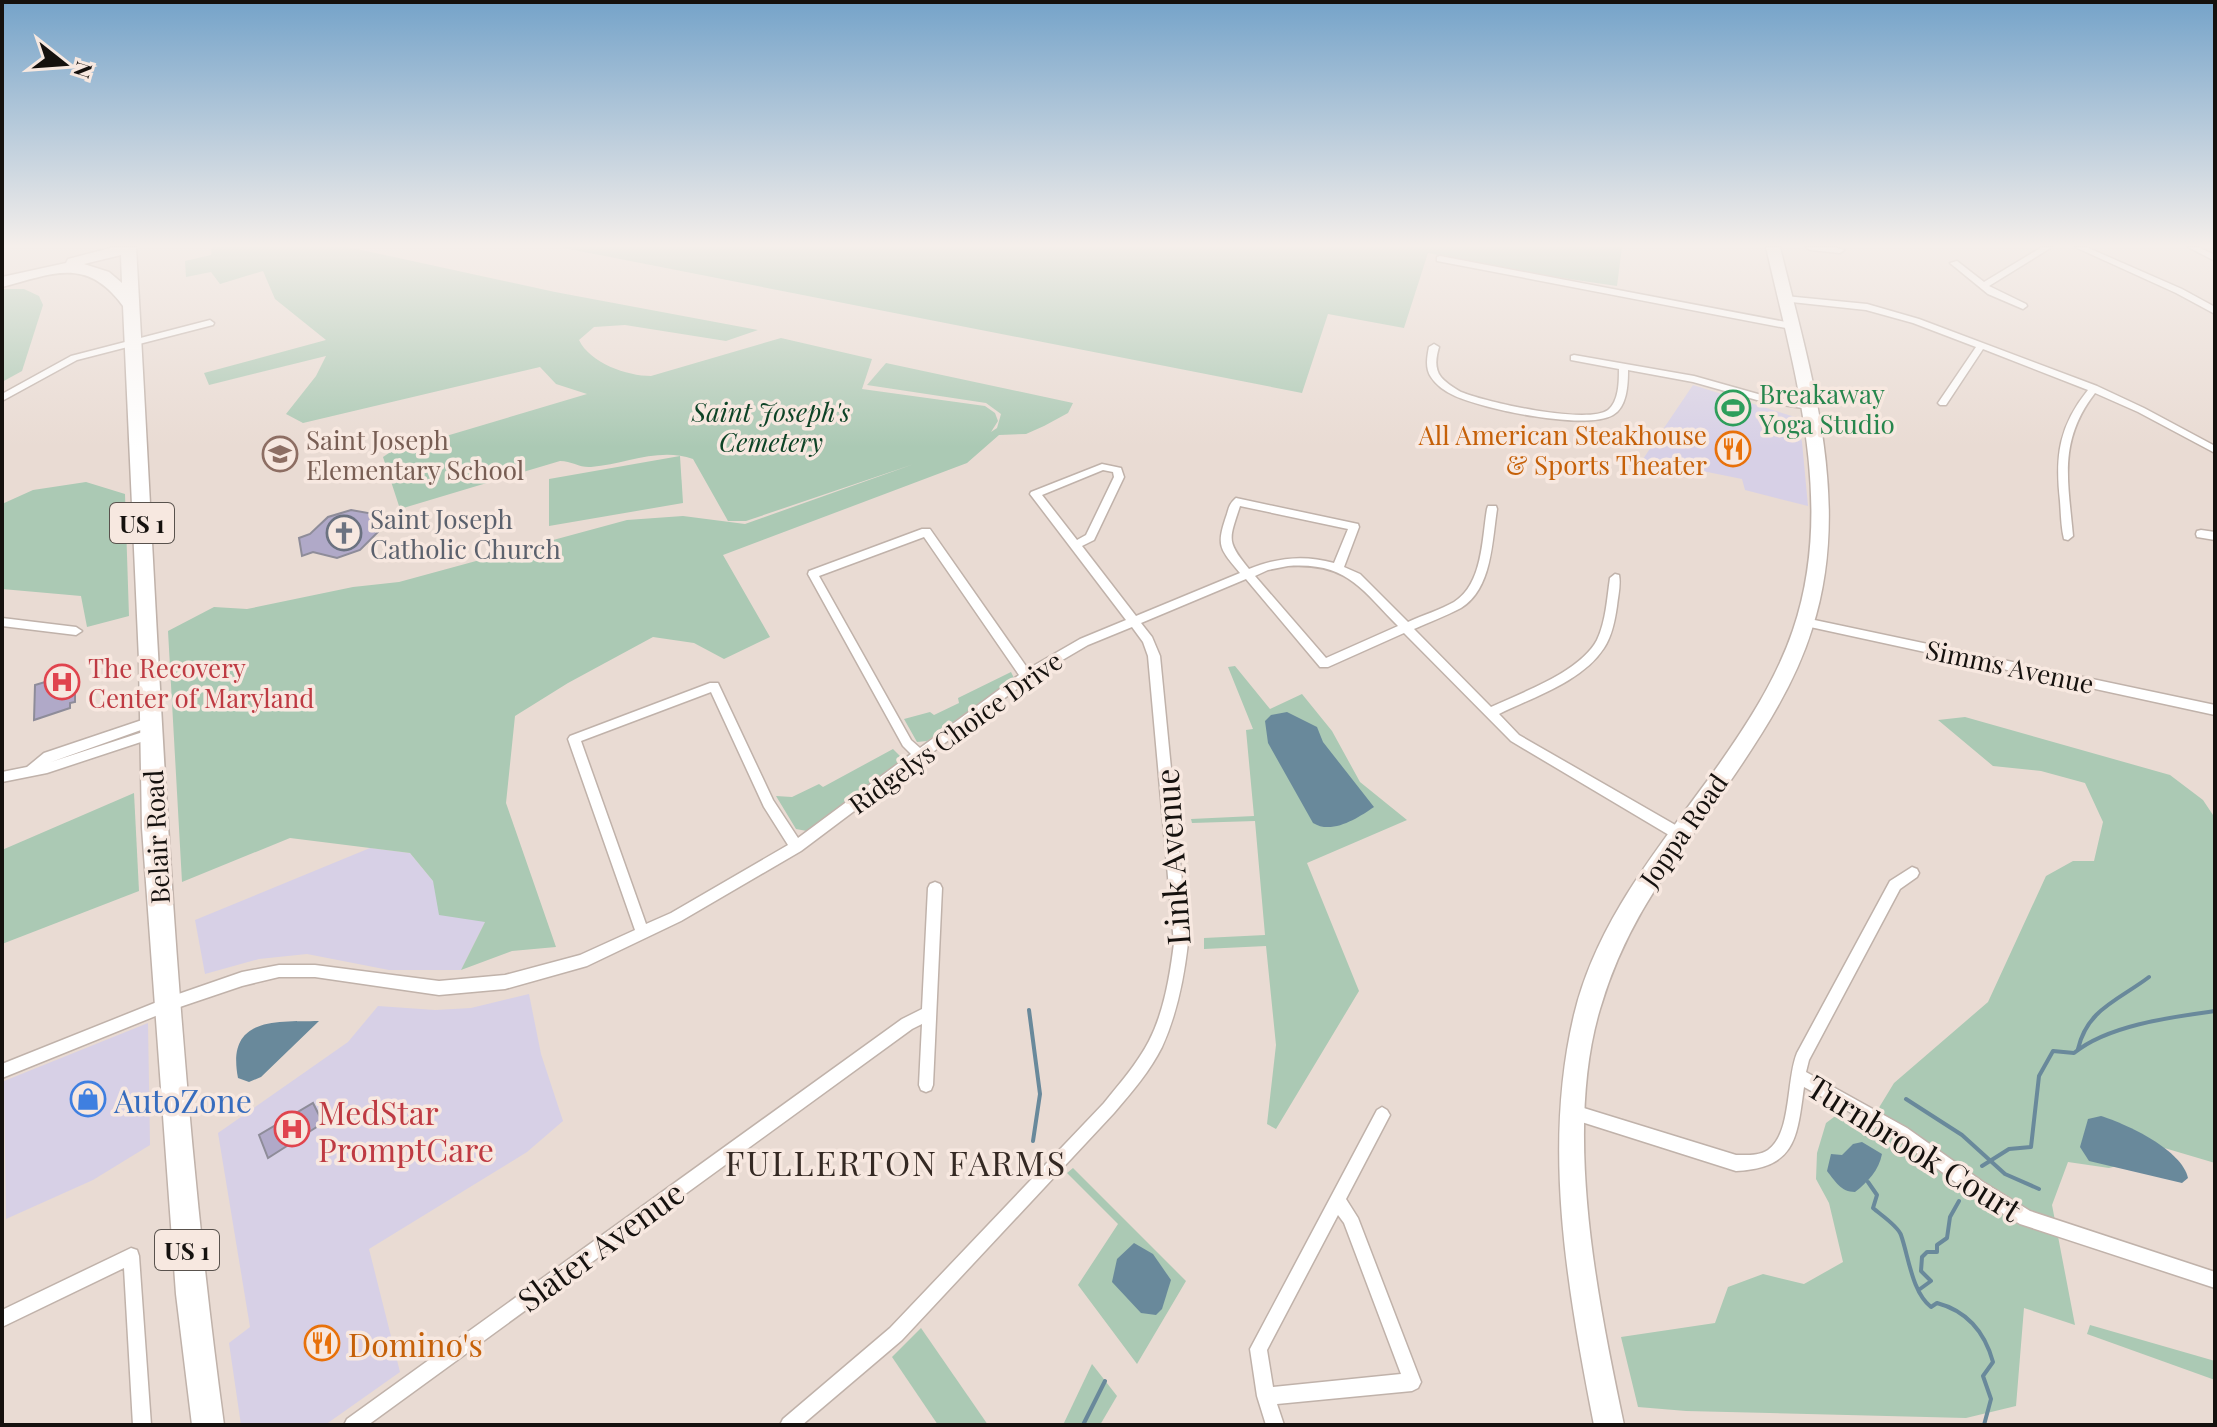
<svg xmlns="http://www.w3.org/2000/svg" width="2217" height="1427" font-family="'Playfair Display',serif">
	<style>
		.commercial { fill: #d7d0e6 }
		.green { fill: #abc9b4 }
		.water { fill: #69899b }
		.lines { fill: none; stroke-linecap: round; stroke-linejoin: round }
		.stream { stroke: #69899b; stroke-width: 4 }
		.building { fill: #b0a9c8; stroke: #8e8c99; stroke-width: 2 }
		.street-casing { stroke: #c0b2aa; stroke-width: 3 }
		.primary-casing { stroke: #c0b2aa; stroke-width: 3 }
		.highway-casing { stroke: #c0b2aa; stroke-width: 3 }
		.street { fill: #fff; fill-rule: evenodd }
		.primary { fill: #fff; fill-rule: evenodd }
		.highway { fill: #fff; fill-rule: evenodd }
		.labels { text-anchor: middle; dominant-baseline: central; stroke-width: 7; stroke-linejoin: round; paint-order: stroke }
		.shield { fill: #f7e8e0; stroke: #59524d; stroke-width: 2 }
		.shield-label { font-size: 24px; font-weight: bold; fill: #15110e }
		.leisure-label { font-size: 26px; fill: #27864d; stroke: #f7e8e0; text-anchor: start }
		.park-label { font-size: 26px; font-style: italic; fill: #0d4326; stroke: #f7e8e0 }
		.food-label { font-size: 26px; fill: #c56008; stroke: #f7e8e0; text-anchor: end }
		.education-label { font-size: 26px; fill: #785e54; stroke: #f7e8e0; text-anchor: start }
		.worship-label { font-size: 26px; fill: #5b616d; stroke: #f7e8e0; text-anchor: start }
		.street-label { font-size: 26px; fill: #15110e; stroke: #f7e8e0 }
		.health-label { font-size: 26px; fill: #be3a42; stroke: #f7e8e0; text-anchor: start }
		.near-street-label { font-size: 32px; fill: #15110e; stroke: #f7e8e0 }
		.near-shop-label { font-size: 32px; fill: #366cbe; stroke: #f7e8e0; text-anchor: start }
		.near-health-label { font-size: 32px; fill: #be3a42; stroke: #f7e8e0; text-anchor: start }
		.near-food-label { font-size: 32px; fill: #c56008; stroke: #f7e8e0; text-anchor: start }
		.near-neighbourhood-label { font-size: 34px; letter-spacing: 2px; fill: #342923; stroke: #f7e8e0 }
	</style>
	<rect width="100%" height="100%" fill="#e9dbd3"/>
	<g class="commercial">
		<polygon points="1693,385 1795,417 1802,442 1808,506 1745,490 1742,479 1643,459"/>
		<polygon points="370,848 410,853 433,881 485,922 461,970 389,970 307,954 259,959 205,974 195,920"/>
		<polygon points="529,994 541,1054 563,1121 527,1152 369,1249 400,1372 325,1425 241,1425 229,1343 250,1327 218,1133 348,1042 378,1006 435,1010 471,1008"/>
		<polygon points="148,1023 150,1145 93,1180 6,1219 4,1081"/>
	</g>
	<g class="green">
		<path d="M212,247H348L555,292L758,330L726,341L625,325L594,327L579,340C590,363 627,376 651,376L781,338L872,359L862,389L985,406L995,413L998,421L991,432L997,428L1001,414L986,403L867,385L886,363L1073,403L1068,413L1044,426L1026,434L999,435L967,463L723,555L770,637L724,659L694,643L653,637L568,683L515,716L506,803L556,947L512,951L461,970L485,922L439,915L433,881L410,853L290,838L182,882L168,631L214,607L247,609L353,587L399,582L627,520L683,516L745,524L914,464L746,521H728L693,459C659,447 626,464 591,467C580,468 572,461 560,461L400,509L383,457L389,453L587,394L556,384L540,367L303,423L286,414L316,376L326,356L209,385L204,373L326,340L275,299L263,271L220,284L211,272L186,277L185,261L211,255Z"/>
		<polygon points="559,247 1622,247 1617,286 1528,273 1428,253 1404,328 1328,314 1302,393"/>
		<polygon points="2,289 24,289 39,296 43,305 22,371 2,382"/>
		<polygon points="680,456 683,503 549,526 549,479"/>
		<polygon points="86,482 125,494 129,616 87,627 81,596 2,589 2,504 33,490"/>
		<polygon points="1235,666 1270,709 1302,694 1332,731 1360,782 1407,820 1307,863 1359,991 1276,1129 1267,1124 1276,1045 1266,946 1204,949 1204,938 1265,935 1255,821 1192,823 1191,819 1254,816 1246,730 1253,729 1228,667"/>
		<polygon points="1011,672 1014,678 927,741 917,742 904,719 930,712 934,715 959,703 958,698"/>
		<polygon points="1965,717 2170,775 2203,800 2215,818 2215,1163 2134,1139 2132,1162 2109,1168 2068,1162 2052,1205 2075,1325 2024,1308 2016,1406 1966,1418 1686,1411 1638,1407 1621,1337 1715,1323 1728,1287 1763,1274 1804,1284 1843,1262 1829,1203 1816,1179 1817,1153 1826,1123 1838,1114 1869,1124 1894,1083 1988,1002 2046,876 2073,861 2094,861 2103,822 2085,783 2041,771 1993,766 1938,720"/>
		<polygon points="893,749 903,759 807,831 796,829 776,796 792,797 819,784 823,787"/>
		<polygon points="134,793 139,891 2,944 2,850"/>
		<polygon points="1073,1168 1186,1281 1137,1364 1078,1285 1118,1224 1067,1173"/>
		<polygon points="2090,1325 2215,1361 2215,1380 2087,1334"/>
		<polygon points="921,1328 988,1425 938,1425 892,1357"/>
		<polygon points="1092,1364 1117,1396 1100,1425 1063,1425"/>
	</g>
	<g class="water">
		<path d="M1287,712L1317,727L1323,742L1374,807C1358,818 1332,835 1313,823L1268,743L1265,721L1271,715Z"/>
		<path d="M319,1021L261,1077L249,1082L238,1078C226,1016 276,1022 319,1021Z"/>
		<path d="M2101,1116C2127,1124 2182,1150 2188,1178L2182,1183L2089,1161L2080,1147L2088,1119Z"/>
		<path d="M1862,1142L1882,1154C1879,1170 1868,1182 1855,1192C1841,1192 1835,1181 1827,1171L1831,1154L1842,1155L1853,1144Z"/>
		<polygon points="1134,1243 1153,1254 1171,1280 1162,1309 1156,1315 1141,1313 1112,1282 1117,1259"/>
	</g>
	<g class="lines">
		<g class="stream">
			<polyline points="1029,1010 1040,1094 1033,1141"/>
			<path d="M2078,1049C2087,1009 2119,1000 2149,977"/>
			<polyline points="1906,1099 1962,1135 2005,1174 2039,1189"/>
			<path d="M1982,1166L2009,1149L2031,1147L2039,1076L2053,1051L2074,1053C2108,1025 2172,1017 2215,1011"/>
			<path d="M1868,1182L1877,1195L1873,1208C1881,1215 1898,1226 1901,1235C1909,1258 1912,1292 1931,1307L1937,1303C1967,1311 1985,1333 1993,1362L1983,1376L1991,1399L1984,1425"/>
			<polyline points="1920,1289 1931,1281 1921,1271 1922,1257 1927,1252 1937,1252 1937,1245 1947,1238 1950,1217 1959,1201"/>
			<polyline points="1083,1425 1105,1381"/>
		</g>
	</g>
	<g class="building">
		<polygon points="351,510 374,514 378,532 360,550 337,558 313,552 302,556 299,538 310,534 328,517"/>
		<polygon points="75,673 75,702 70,703 70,708 34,720 35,685"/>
		<polygon points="313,1103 323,1123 268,1158 259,1135"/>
	</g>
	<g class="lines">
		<g class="street-casing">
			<g id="street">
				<polygon points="1806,247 1834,247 1844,250 1840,253 1810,250"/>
				<polygon points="2042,247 2052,247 1989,286 2026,304 2027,306 2023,309 1988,294 1950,263 1957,261 1984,282"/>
				<polygon points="2075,247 2086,247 2182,289 2215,307 2215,314 2176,293"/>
				<polygon points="2188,247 2198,247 2215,255 2215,261"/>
				<polygon points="1440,256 1791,323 1795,326 1791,329 1437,261 1437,257"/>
				<path d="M1785,296L1867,304L1919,319L2097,386L2144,408L2215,446V453L2138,412L2095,393C2058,441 2068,480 2073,536L2068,540L2064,539C2061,527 2061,514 2060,501C2055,456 2059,426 2088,390L1983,349L1946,405H1940L1938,403L1976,347L1913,323L1866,310L1782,301L1781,299Z"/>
				<polygon points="210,320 214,323 213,325 77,360 2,401 2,394 71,356"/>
				<path d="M1434,344L1439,347C1436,357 1434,368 1441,377C1446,383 1454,388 1461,392C1485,402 1587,425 1608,410C1619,401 1619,382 1619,369L1571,360V356L1574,355L1694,376L1765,396L1809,403L1814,406L1809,409L1764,402L1693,382L1628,370C1628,385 1627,407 1613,415C1585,431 1484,409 1455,396C1446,392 1436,385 1431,377C1425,368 1427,357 1429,347Z"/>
				<path d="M1102,464L1121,468L1124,477L1094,540L1082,546L1136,616L1240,573C1219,548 1216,546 1227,514C1229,507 1230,503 1236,498L1358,524L1359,527L1344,567L1360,574L1408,622C1423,615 1440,610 1454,602C1483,584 1482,538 1487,509L1488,506H1496L1497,509C1492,541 1492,589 1461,608C1446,616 1429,622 1414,629L1491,707C1523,692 1580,672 1597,640C1606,621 1607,598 1610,578L1615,574L1619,575C1621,585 1618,596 1617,606C1615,620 1612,636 1604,648C1582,682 1533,697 1499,714L1519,735L1684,830L1685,834L1684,838L1679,839L1674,838L1511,741L1404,633L1328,667H1320L1246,579L1141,623L1152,637L1160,656L1188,943C1184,978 1177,1014 1162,1047C1150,1071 1132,1092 1114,1113L902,1340L802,1425H780L783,1419L890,1328L1104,1103C1120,1083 1137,1064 1149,1041C1164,1012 1170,975 1174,943L1148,656L1143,642L1132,627L1088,645L1030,679L801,851L681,921L587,966L505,989L439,995L315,977H279L242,986L168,1011L2,1078V1064L167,998L242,972L279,965H315L439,981L505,975L580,955L635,930L568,739L570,736L710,683H718L773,800L798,838L911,754L903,746L808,574L809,571L922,529H930L1028,669L1080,639L1126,620L1030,494L1031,492ZM1103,470L1113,472L1114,477L1086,535L1077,540L1042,495ZM1240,506L1348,529L1334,563C1305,555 1278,557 1249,569C1226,541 1229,540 1240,506ZM924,537L1019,675L920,748L911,740L819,576ZM1288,566C1347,562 1361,589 1398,626L1326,658L1255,576L1268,570ZM711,692L764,807L788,845L671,913L646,924L581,741Z"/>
				<polygon points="2201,530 2215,532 2215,540 2197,537 2196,534 2197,531"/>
				<polygon points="2,618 76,627 82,631 76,635 2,626"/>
				<polygon points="1805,618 2215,705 2215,715 1801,625 1799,622"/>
				<polygon points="151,717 155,719 157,722 155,725 51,762 152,729 156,731 158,734 156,737 47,773 2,782 2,772 27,767 44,753"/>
				<path d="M1912,867L1917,869L1919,873L1917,877L1900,889L1809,1060L1806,1072L1907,1128L1983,1182L2030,1211L2215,1272V1288L2020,1224L1971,1194L1897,1138L1804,1087C1797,1138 1796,1168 1736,1171L1569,1118L1566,1113L1569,1108L1574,1105L1736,1155C1746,1155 1759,1156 1768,1150C1792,1133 1786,1079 1797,1053L1890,881Z"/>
				<polygon points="935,882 940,884 942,888 933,1085 931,1090 926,1092 921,1090 919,1085 922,1024 912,1029 368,1425 344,1425 347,1419 902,1019 922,1009 928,888 930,884"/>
				<path d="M1382,1107L1387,1110L1390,1115L1346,1199L1358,1218L1421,1382L1418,1388L1412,1391L1277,1404L1284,1425H1266L1257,1396L1250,1349L1377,1110ZM1338,1215L1344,1223L1401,1374L1273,1387L1267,1350Z"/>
				<polygon points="131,1248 137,1250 139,1256 151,1425 133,1425 124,1268 2,1327 2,1310"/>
			</g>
		</g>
		<g class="primary-casing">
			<path id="primary" d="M1766,247H1780C1810,371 1853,502 1812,629C1795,684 1762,735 1729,783C1675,862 1628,914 1600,1009C1563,1133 1598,1301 1624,1425H1594C1568,1291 1542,1150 1574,1015C1596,923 1656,851 1710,777C1743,731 1775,683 1793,630C1836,504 1794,371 1766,247Z"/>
		</g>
		<g class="highway-casing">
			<path id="highway" d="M114,247H136C159,640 171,1035 224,1425H192L176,1294L142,828L139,660L123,306C86,256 53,274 2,287V277L66,263L68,259ZM121,255L122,283L109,272L84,264Z"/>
		</g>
		<use href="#street" class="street"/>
		<use href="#primary" class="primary"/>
		<use href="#highway" class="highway"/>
	</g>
	<linearGradient id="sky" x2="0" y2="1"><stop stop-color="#75a3c9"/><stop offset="0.55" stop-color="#f5efeb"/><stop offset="1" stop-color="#f5efeb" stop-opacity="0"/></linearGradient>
	<rect width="2217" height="447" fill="url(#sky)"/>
	<defs>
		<g id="stadium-ring" transform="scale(1.8)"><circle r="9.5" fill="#f7e8e0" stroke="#2e9e5b" stroke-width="1.5"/><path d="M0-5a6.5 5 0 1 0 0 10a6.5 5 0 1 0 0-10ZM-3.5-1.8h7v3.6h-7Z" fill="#2e9e5b"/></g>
		<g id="restaurant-ring" transform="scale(1.8)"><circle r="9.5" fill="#f7e8e0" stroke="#e8710a" stroke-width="1.5"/><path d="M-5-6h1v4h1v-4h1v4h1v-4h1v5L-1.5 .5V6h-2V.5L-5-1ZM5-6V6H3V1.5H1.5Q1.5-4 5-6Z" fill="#e8710a"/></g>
		<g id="school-ring" transform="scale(1.8)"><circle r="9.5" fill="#f7e8e0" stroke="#8d6e63" stroke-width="1.5"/><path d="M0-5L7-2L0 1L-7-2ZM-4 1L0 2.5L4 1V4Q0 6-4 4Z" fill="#8d6e63"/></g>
		<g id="church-ring" transform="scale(1.8)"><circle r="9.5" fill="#f7e8e0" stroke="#6b7280" stroke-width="1.5"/><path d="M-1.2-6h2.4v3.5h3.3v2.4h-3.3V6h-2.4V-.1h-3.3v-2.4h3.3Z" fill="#6b7280"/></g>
		<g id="hospital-ring" transform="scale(1.8)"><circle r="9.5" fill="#f7e8e0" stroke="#e0444e" stroke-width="1.5"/><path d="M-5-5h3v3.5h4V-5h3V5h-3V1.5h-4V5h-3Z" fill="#e0444e"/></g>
		<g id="shop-ring" transform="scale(1.8)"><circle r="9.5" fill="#f7e8e0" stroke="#3f7fe0" stroke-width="1.5"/><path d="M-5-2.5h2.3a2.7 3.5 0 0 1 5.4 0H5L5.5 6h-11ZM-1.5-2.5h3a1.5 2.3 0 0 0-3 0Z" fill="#3f7fe0"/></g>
	</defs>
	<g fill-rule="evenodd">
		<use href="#stadium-ring" x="1733" y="408"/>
		<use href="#restaurant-ring" x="1733" y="449"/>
		<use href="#school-ring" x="280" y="454"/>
		<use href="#church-ring" x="344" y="533"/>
		<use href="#hospital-ring" x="62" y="682"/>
		<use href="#shop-ring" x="88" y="1099"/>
		<use href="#hospital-ring" x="292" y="1129"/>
		<use href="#restaurant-ring" x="322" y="1343"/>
	</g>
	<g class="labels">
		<g class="shield">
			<rect x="110" y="503" width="64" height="40" rx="6"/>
			<rect x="155" y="1230" width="64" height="40" rx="6"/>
		</g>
		<g class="shield-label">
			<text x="142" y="523">US 1</text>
			<text x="187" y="1250">US 1</text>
		</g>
		<g class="leisure-label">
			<text x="1759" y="393">Breakaway<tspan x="1759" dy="30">Yoga Studio</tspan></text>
		</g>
		<g class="park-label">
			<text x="771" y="411">Saint Joseph's<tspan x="771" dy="30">Cemetery</tspan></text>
		</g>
		<g class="food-label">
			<text x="1707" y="434">All American Steakhouse<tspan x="1707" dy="30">&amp; Sports Theater</tspan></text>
		</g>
		<g class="education-label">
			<text x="306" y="439">Saint Joseph<tspan x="306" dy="30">Elementary School</tspan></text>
		</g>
		<g class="worship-label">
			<text x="370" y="518">Saint Joseph<tspan x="370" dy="30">Catholic Church</tspan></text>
		</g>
		<g class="street-label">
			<text transform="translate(2010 666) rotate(12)">Simms Avenue</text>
			<text transform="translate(955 732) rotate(-36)">Ridgelys Choice Drive</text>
			<text transform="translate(1683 830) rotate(-55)">Joppa Road</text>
			<text transform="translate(156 837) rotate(-93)">Belair Road</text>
		</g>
		<g class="health-label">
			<text x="88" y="667">The Recovery<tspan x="88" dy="30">Center of Maryland</tspan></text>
		</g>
		<g class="near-street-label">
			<text transform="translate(1171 857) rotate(-94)">Link Avenue</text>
			<text transform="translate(1915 1147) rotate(32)">Turnbrook Court</text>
			<text transform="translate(600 1245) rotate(-36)">Slater Avenue</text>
		</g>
		<g class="near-shop-label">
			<text x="114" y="1099">AutoZone</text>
		</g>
		<g class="near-health-label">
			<text x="318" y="1111">MedStar<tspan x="318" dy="37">PromptCare</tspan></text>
		</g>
		<g class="near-food-label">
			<text x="348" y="1343">Domino's</text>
		</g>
		<g class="near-neighbourhood-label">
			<text x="896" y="1162">FULLERTON FARMS</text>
		</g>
	</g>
	<rect width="2217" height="1427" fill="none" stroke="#15110e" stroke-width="8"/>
	<g transform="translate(64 64) rotate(107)" stroke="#f7e8e0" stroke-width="6" paint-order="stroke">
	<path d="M0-6L14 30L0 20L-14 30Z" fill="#15110e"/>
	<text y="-12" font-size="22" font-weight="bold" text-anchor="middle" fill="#15110e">N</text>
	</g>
</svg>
